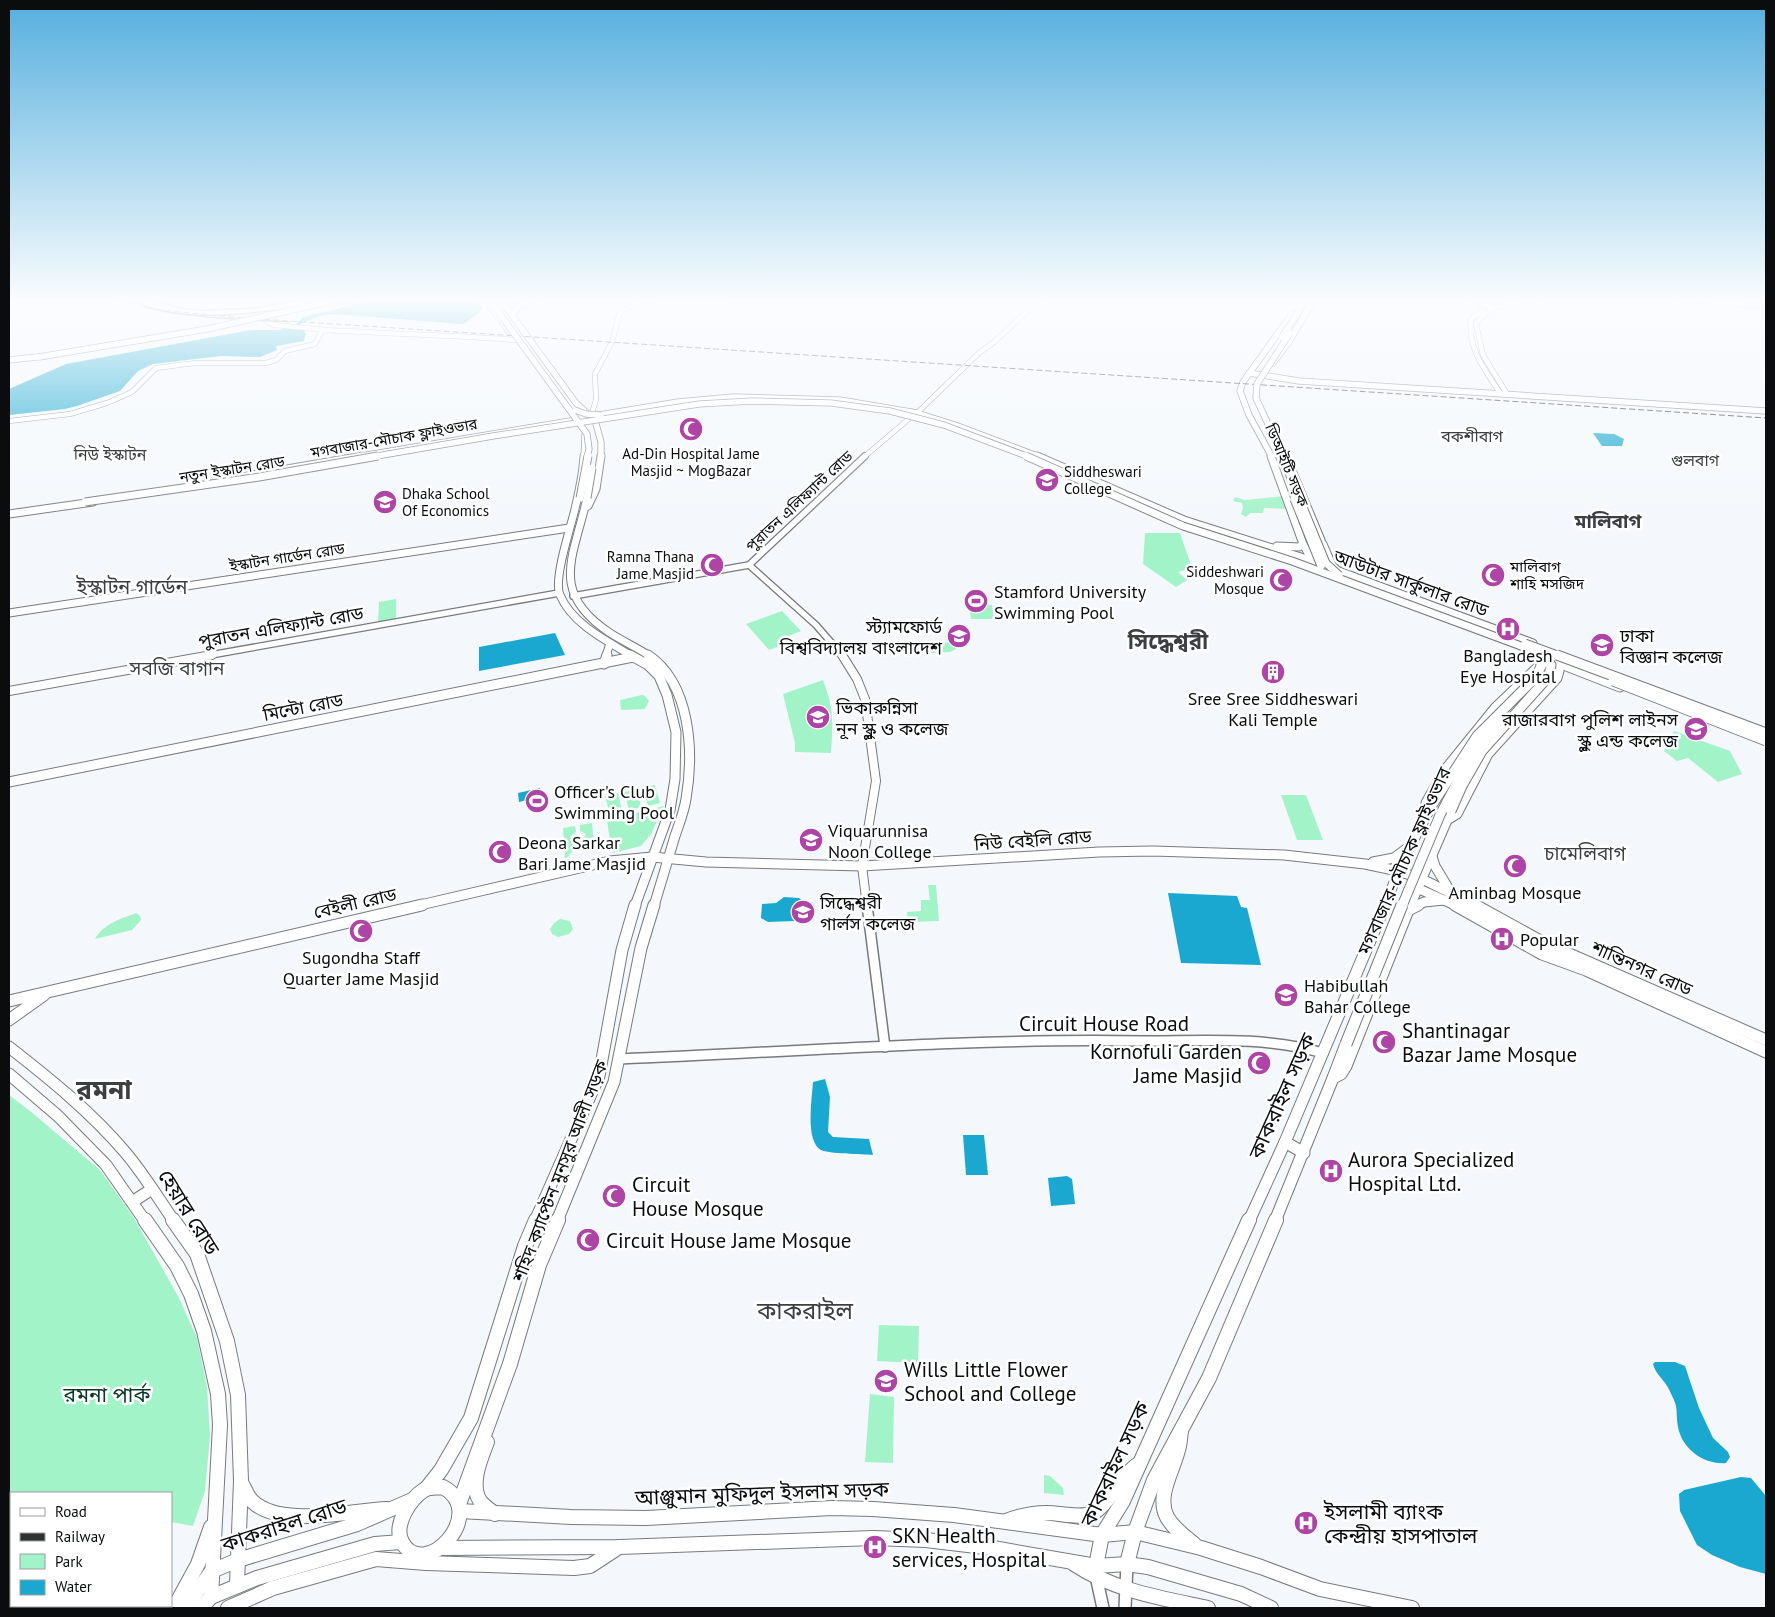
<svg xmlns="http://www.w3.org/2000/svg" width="1775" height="1617" font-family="'PT Sans','Noto Sans Bengali',sans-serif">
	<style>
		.green { fill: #a3f3c9 }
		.water { fill: #1aa8d0 }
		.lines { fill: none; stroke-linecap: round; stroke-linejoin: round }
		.tertiary-far4-casing { stroke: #777b7e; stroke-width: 5.5 }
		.tertiary-far3-casing { stroke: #777b7e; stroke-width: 8 }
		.tertiary-far2-casing { stroke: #777b7e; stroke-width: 10 }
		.tertiary-far1-casing { stroke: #777b7e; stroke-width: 12 }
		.tertiary-casing { stroke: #777b7e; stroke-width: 14 }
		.secondary-far3-casing { stroke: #777b7e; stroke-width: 7 }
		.secondary-far2-casing { stroke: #777b7e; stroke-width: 9 }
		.secondary-far1-casing { stroke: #777b7e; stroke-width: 11 }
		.secondary-casing { stroke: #777b7e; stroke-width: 13 }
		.primary-far4-casing { stroke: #777b7e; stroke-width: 7 }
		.primary-far3-casing { stroke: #777b7e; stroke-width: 9 }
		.primary-far2-casing { stroke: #777b7e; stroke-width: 11 }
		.primary-far1-casing { stroke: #777b7e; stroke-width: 13 }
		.primary-casing { stroke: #777b7e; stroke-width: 16 }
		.motorway-casing { stroke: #777b7e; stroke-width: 3 }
		.tertiary-far4 { stroke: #fff; stroke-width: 4.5 }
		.tertiary-far3 { stroke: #fff; stroke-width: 5.5 }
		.tertiary-far2 { stroke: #fff; stroke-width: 8 }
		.tertiary-far1 { stroke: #fff; stroke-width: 9 }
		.tertiary { stroke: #fff; stroke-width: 11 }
		.secondary-far3 { stroke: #fff; stroke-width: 5.5 }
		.secondary-far2 { stroke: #fff; stroke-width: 7 }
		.secondary-far1 { stroke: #fff; stroke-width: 9 }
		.secondary { stroke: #fff; stroke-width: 11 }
		.primary-far4 { stroke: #fff; stroke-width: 5.5 }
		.primary-far3 { stroke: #fff; stroke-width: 7 }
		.primary-far2 { stroke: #fff; stroke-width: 9 }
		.primary-far1 { stroke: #fff; stroke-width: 11 }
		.primary { stroke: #fff; stroke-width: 14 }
		.motorway { fill: #fff; fill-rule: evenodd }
		.tram { stroke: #2e3032; stroke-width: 1 }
		.rail { stroke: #2e3032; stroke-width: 1; stroke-dasharray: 6 3; stroke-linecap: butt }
		.primary-bridge-far3-casing { stroke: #777b7e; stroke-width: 7; stroke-linecap: butt }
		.primary-bridge-far2-casing { stroke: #777b7e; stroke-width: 9; stroke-linecap: butt }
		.primary-bridge-far1-casing { stroke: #777b7e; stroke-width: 11; stroke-linecap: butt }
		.primary-bridge-casing { stroke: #777b7e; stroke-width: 13; stroke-linecap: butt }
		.primary-bridge-far3 { stroke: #fff; stroke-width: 5.5 }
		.primary-bridge-far2 { stroke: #fff; stroke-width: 7 }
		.primary-bridge-far1 { stroke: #fff; stroke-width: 9 }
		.primary-bridge { stroke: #fff; stroke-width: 11 }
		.labels { text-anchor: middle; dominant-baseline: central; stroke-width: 5; stroke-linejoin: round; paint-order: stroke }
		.far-street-label { font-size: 15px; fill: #0a0c0d; stroke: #fff }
		.far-poi-label { font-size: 15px; fill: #0a0c0d; stroke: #fff; text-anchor: start }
		.far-neighbourhood-label { font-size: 16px; fill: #3c3f42; stroke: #fff }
		.far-quarter-label { font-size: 16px; fill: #3c3f42; stroke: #fff }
		.street-label { font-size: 18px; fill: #0a0c0d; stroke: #fff }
		.poi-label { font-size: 18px; fill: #0a0c0d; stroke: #fff; text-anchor: start }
		.far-district-label { font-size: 19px; font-weight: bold; fill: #3c3f42; stroke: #fff }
		.neighbourhood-label { font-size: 19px; fill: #3c3f42; stroke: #fff }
		.quarter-label { font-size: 20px; fill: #3c3f42; stroke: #fff }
		.near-street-label { font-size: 21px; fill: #0a0c0d; stroke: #fff }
		.near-poi-label { font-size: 21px; fill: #0a0c0d; stroke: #fff; text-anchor: start }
		.near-park-label { font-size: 21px; fill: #083723; stroke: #fff }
		.district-label { font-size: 22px; font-weight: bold; fill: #3c3f42; stroke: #fff }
		.near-quarter-label { font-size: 24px; fill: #3c3f42; stroke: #fff }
		.near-district-label { font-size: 26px; font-weight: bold; fill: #3c3f42; stroke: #fff }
	</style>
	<rect width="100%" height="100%" fill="#f4f8fc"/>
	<g class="green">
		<polygon points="1285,496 1290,509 1264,508 1263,513 1250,513 1246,517 1241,514 1243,508 1242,503 1233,501 1235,497 1245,500"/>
		<polygon points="1145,533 1180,533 1192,568 1178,572 1187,580 1176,587 1143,564"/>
		<polygon points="396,599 396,619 378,622 379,602"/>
		<polygon points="969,605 992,605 994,619 971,619"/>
		<polygon points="782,611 801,631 781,639 785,644 769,650 746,624"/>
		<polygon points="936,642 954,643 956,649 950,652 931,653 931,646"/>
		<path d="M823,680C834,709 833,724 831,753L795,752V743L783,694Z"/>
		<polygon points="642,695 645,696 649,701 645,709 621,710 620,700"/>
		<polygon points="1674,731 1730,751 1742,774 1718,782 1688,758 1677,761 1664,751"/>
		<polygon points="655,785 660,803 648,806 643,787"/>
		<polygon points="637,789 641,807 629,810 624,792"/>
		<polygon points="618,793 622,811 610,814 605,796"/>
		<polygon points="1281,795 1306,795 1323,840 1297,840"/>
		<polygon points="664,806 651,834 641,846 612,853 607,820"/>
		<polygon points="592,823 595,852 592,852 586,847 581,848 580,840 583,839 586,834 580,831 580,825"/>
		<polygon points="575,826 576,832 570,837 574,841 578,840 578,849 573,850 568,857 565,858 563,828"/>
		<polygon points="928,885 936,885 939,921 908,922 907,912 921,911 921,900 930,900"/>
		<path d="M136,913L140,916L141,920L132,930L95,939C104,923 123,918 136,913Z"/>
		<polygon points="560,919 570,921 573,929 569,934 558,937 552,934 550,929 554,923"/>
		<polygon points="9,1095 30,1111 100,1170 134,1218 179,1298 197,1338 207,1387 210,1436 205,1491 193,1526 171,1522 171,1493 11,1493 11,1606 30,1606 29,1608 9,1608"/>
		<polygon points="879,1325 919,1326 918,1363 877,1361"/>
		<polygon points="870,1394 894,1397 893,1463 865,1462"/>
		<polygon points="1044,1475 1050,1476 1063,1488 1064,1495 1044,1493"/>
	</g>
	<g class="water">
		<polygon points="378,299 476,299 483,307 480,312 463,324 334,314 320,316 300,324 306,334 304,341 276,346 277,350 260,357 221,356 153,364 138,371 120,391 77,406 65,409 9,415 9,389 66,364 251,330 280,330 296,324 303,317"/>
		<polygon points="1593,433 1614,434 1624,439 1622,446 1602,446"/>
		<polygon points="555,633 565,655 479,671 479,647"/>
		<polygon points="540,788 543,808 533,811 531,799 519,802 518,793"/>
		<polygon points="1168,893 1237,896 1241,907 1247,908 1261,965 1181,963"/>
		<polygon points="784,897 799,898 805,903 804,914 794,921 768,922 761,918 762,904 776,903"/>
		<path d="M825,1079L830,1097L828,1132L833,1137L869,1139L873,1155C862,1154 829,1154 821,1150C805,1141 812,1099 813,1082Z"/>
		<polygon points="963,1135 984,1135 988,1175 966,1175"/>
		<polygon points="1067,1176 1072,1179 1075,1204 1051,1206 1048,1178"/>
		<path d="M1655,1362H1675L1685,1366L1699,1408L1713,1438L1728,1452L1730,1457L1726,1463C1704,1465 1682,1449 1678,1427C1676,1417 1678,1409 1674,1400C1671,1394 1669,1388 1665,1383C1660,1376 1655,1372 1653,1364Z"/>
		<polygon points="1741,1477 1751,1478 1766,1496 1766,1574 1740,1567 1712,1555 1697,1545 1680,1511 1679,1494 1684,1490"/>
	</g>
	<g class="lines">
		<g class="tertiary-far4-casing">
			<g id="tertiary-far4">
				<polyline points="1471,299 1493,309"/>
				<polyline points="1677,299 1766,306"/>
				<path d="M1482,311L1471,319C1467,348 1485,370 1500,393"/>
				<path d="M619,314C643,291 694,300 725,299"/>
				<polyline points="263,319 274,325 326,330"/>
				<path d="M1507,394L1483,355L1476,324C1489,303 1518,302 1540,299"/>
				<polyline points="917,413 979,353 994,342 1041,299"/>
				<polyline points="591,416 596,400 595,374 612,342 619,316"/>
				<path d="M9,421L70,414L107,403L132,392L156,368L195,363H266L276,360L285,351L315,344L321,332L326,330C390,334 453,335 516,340"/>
				<polyline points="864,457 911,417"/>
			</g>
		</g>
		<g class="tertiary-far3-casing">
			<g id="tertiary-far3">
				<polyline points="749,565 816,625 843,656"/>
				<polyline points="573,596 749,565 865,456"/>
				<polyline points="205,656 559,593"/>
			</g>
		</g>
		<g class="tertiary-far2-casing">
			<g id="tertiary-far2">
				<polyline points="842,655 857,679 865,699 876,781 862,866 867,906"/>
				<polyline points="9,691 212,655"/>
			</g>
		</g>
		<g class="tertiary-far1-casing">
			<g id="tertiary-far1">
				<polyline points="867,905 885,1047"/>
				<path d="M620,1059C794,1052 968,1038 1142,1041C1202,1041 1265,1036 1323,1053"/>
			</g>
		</g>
		<g class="tertiary-casing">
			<g id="tertiary">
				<polyline points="1096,1576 1103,1608"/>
				<polyline points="1125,1608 1127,1564"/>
			</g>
		</g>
		<g class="secondary-far3-casing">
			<polyline id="secondary-far3" points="513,315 518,306 535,299"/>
		</g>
		<g class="secondary-far2-casing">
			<g id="secondary-far2">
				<polyline points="9,613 569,528"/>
				<polyline points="606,656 610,643"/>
			</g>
		</g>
		<g class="secondary-far1-casing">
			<g id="secondary-far1">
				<polyline points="604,664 607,655"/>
				<polyline points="9,782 633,657"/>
				<polyline points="1431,853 1435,866 1450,891"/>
				<polyline points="1373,862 1394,858 1409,847"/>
				<polyline points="1422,879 1477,906"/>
				<polyline points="1417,888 1457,906"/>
				<polyline points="416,906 610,861 652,857 706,862 862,866 1099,852 1153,851 1284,855 1365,864 1398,871"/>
				<polyline points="1416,906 1424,902 1444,900"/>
			</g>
		</g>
		<g class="secondary-casing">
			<g id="secondary">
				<polyline points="1455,905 1542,954 1586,970 1766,1052"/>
				<polyline points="1475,905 1544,943 1766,1040"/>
				<polyline points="1408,910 1418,905"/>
				<polyline points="9,1001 422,905"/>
				<polyline points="9,1020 44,995"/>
			</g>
		</g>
		<g class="primary-far4-casing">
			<g id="primary-far4">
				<polyline points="485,299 510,332"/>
				<polyline points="500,299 576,403 589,415"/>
				<polyline points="334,303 351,299"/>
				<polyline points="9,360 46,356"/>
				<polyline points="1273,363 1289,342 1314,299"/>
				<polyline points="1249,373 1299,381 1766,411"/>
				<polyline points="593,416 678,402 733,397 840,400 917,413 955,425 1040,457"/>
				<polyline points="596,424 601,442 601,457"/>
				<polyline points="1278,439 1286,457"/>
				<polyline points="355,457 576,420"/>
				<polyline points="584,457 585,435"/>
				<polyline points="1272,457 1249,415 1240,391 1243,382 1292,314 1298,312 1305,299"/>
			</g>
		</g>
		<g class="primary-far3-casing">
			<g id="primary-far3">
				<path d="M584,456C583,473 579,492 575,509C571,527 553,579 560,595C572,624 607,641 632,656"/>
				<polyline points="1037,456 1184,520 1304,558 1533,643"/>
				<polyline points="1271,456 1303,544 1314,564"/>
				<polyline points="1286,456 1321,540 1319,541 1322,551"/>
				<polyline points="234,478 363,456"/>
				<path d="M587,498C574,557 548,592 610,633C623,641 637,648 650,656"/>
				<polyline points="588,506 596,489 601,456"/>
				<polyline points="9,514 93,502"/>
				<polyline points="1323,544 1332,565 1337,570"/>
				<polyline points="1277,546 1299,547 1303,544"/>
			</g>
		</g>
		<g class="primary-far2-casing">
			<g id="primary-far2">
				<polyline points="630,655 648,665 659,676 667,695 676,732 675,779 670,810 635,906"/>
				<path d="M648,655C691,684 694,752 686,799C684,812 679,824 675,836C668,860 661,883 654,906"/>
				<polyline points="1543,657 1620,687"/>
				<polyline points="1427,814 1426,803 1444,771 1495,708 1541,664"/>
				<polyline points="1447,820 1457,814 1488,754 1557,678 1559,671 1555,659"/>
				<polyline points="1398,871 1422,879"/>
				<polyline points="1385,906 1401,864 1432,805"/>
				<polyline points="1410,906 1451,811"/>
			</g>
		</g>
		<g class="primary-far1-casing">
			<g id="primary-far1">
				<path d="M9,1047C50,1079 91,1112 125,1152C143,1173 158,1198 174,1221"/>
				<polyline points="9,1074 58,1116 106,1165 145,1221"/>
				<polyline points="1333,1078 1346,1044"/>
				<polyline points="1285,1142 1304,1153"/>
				<polyline points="132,1202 152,1189"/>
				<polyline points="535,1221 599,1076 622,950 635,905"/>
				<polyline points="557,1221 614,1082 641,948 654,905"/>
				<polyline points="1249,1221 1285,1142 1385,905"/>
				<polyline points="1275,1221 1333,1078 1341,1074 1346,1066 1410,905"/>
			</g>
		</g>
		<g class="primary-casing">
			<g id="primary">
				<polyline points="145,1220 177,1266 191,1294 204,1331 218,1394 220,1425 211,1597"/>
				<polyline points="173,1220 197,1254 227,1341 238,1395 241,1481 237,1584"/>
				<path d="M1181,1431C1180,1437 1180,1444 1178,1450C1173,1471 1156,1496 1167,1517C1173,1528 1184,1536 1194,1544"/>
				<path d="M487,1442C481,1458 469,1484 480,1501C484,1506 490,1510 495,1514"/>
				<path d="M242,1484C245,1489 247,1496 252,1501C281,1529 350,1510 387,1509"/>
				<path d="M443,1487C490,1513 424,1583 402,1542C393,1525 410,1499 424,1490C429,1487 437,1488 443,1487Z"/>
				<polyline points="426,1489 441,1470 471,1418 525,1246 536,1220"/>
				<polyline points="459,1504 510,1364 539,1265 558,1220"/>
				<polyline points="460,1511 571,1517 646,1518 832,1508 873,1509 954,1515 1102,1535 1135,1532 1201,1548 1261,1567 1320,1589 1412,1608"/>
				<path d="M1006,1521C1019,1516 1033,1513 1047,1513C1061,1513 1080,1519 1093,1513C1108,1505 1120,1477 1137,1465"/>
				<polyline points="441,1548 619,1547 873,1538 926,1540 993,1548 1096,1566 1127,1564 1148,1567 1241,1594 1271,1608"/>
				<path d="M1074,1564C1115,1591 1161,1598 1208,1608"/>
				<polyline points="1127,1564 1135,1532 1154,1480 1209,1378 1276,1220"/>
				<polyline points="1096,1566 1102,1535 1123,1501 1249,1220"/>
				<polyline points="174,1608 198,1564 211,1527"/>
				<polyline points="185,1608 212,1571 238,1560 357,1524 412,1500"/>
				<polyline points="201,1608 211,1597 257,1578 375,1544 401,1542"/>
				<polyline points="228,1608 273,1588 376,1559 426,1563 574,1568 590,1566 619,1547"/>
			</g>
		</g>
		<g class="motorway-casing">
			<path id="motorway" d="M133,299H143L181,309L204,311L252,309L311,299H324C315,304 301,305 291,307C248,314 171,323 133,299Z"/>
		</g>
		<use href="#tertiary-far4" class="tertiary-far4"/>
		<use href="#tertiary-far3" class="tertiary-far3"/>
		<use href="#tertiary-far2" class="tertiary-far2"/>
		<use href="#tertiary-far1" class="tertiary-far1"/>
		<use href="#tertiary" class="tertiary"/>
		<use href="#secondary-far3" class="secondary-far3"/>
		<use href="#secondary-far2" class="secondary-far2"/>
		<use href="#secondary-far1" class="secondary-far1"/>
		<use href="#secondary" class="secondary"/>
		<use href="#primary-far4" class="primary-far4"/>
		<use href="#primary-far3" class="primary-far3"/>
		<use href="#primary-far2" class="primary-far2"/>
		<use href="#primary-far1" class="primary-far1"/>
		<use href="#primary" class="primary"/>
		<use href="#motorway" class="motorway"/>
		<path class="tram" d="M116,299C172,318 231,319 290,322"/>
		<polyline class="rail" points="122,299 161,310 228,317 1766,418"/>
		<g class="primary-bridge-far3-casing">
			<g id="primary-bridge-far3">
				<polyline points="489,299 587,434 589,449 587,457"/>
				<polyline points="1282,337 1298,312"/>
				<polyline points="39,357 207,329 342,299"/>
				<polyline points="575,410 586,414 601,415"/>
				<polyline points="371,457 493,436 699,404 752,401 831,403 890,411 944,425 1029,457"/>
				<polyline points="1283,457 1256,398 1257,384 1290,333"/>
			</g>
		</g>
		<g class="primary-bridge-far2-casing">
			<g id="primary-bridge-far2">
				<polyline points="1026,456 1183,526 1292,561 1529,649 1537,656"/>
				<polyline points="1282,456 1326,563 1339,575"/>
				<polyline points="580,498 588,456"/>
				<polyline points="587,498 592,468"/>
				<polyline points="1294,499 1321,566"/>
				<polyline points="85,502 259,477 378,456"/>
				<polyline points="1525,643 1560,656"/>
				<polyline points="1540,649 1545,656"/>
			</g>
		</g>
		<g class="primary-bridge-far1-casing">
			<g id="primary-bridge-far1">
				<polyline points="1557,655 1766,733"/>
				<polyline points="1613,681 1766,741"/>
				<polyline points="1432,805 1477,736 1536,677 1542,664 1535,655"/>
				<polyline points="1451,811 1462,786 1482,751 1549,676 1551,665 1544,655"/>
				<polyline points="1402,906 1440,815 1472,754 1500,721"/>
			</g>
		</g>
		<g class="primary-bridge-casing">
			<polyline id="primary-bridge" points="1346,1044 1402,905"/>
		</g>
		<use href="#primary-bridge-far3" class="primary-bridge-far3"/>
		<use href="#primary-bridge-far2" class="primary-bridge-far2"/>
		<use href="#primary-bridge-far1" class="primary-bridge-far1"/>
		<use href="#primary-bridge" class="primary-bridge"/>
	</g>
	<linearGradient id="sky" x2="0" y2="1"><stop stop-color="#55afde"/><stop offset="0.57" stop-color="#fafcfe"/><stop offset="1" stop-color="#fafcfe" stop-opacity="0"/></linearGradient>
	<rect width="1775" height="526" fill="url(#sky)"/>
	<defs>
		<g id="mosque-disc" transform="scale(1.25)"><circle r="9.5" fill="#ae44a6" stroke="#fff"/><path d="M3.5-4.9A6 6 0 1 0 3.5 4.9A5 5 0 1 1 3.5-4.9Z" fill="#fff"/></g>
		<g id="university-disc" transform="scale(1.25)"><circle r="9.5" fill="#ae44a6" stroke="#fff"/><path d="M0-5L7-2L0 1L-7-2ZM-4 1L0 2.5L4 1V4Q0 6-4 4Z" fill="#fff"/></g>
		<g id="school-disc" transform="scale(1.25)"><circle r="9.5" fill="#ae44a6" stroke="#fff"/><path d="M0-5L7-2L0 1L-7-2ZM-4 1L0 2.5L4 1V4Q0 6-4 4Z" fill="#fff"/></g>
		<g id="stadium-disc" transform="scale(1.25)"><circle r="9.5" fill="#ae44a6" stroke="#fff"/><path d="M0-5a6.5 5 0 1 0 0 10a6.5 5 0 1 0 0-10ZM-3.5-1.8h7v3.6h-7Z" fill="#fff"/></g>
		<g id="hospital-disc" transform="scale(1.25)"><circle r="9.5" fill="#ae44a6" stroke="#fff"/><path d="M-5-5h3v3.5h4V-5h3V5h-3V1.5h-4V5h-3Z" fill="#fff"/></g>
		<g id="building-disc" transform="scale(1.25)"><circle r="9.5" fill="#ae44a6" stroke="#fff"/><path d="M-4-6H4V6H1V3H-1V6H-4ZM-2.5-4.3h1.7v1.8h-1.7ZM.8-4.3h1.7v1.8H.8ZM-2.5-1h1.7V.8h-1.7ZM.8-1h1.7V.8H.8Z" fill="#fff"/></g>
	</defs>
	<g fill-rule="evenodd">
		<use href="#mosque-disc" x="691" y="429"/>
		<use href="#university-disc" x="1047" y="480"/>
		<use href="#school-disc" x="385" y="502"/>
		<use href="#mosque-disc" x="712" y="565"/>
		<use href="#mosque-disc" x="1493" y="575"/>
		<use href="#mosque-disc" x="1281" y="580"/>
		<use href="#stadium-disc" x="976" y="601"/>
		<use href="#hospital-disc" x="1508" y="629"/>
		<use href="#university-disc" x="959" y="636"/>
		<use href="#university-disc" x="1602" y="645"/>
		<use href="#building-disc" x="1273" y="672"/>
		<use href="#university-disc" x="818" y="717"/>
		<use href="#university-disc" x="1696" y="729"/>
		<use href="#stadium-disc" x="537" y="801"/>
		<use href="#university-disc" x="811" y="840"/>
		<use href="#mosque-disc" x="500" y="852"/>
		<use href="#mosque-disc" x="1515" y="866"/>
		<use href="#university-disc" x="803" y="912"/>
		<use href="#mosque-disc" x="361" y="931"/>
		<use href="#hospital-disc" x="1502" y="939"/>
		<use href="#university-disc" x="1286" y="995"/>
		<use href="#mosque-disc" x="1384" y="1042"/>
		<use href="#mosque-disc" x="1259" y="1063"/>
		<use href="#hospital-disc" x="1331" y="1171"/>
		<use href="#mosque-disc" x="614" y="1196"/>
		<use href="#mosque-disc" x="588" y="1240"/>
		<use href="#school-disc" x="886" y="1381"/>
		<use href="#hospital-disc" x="1306" y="1523"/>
		<use href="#hospital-disc" x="875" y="1547"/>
	</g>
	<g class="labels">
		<g class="far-street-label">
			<text transform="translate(394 438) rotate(-10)">মগবাজার-মৌচাক ফ্লাইওভার</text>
			<text transform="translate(1287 465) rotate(67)">ডিআইটি সড়ক</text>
			<text transform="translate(232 469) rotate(-9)">নতুন ইস্কাটন রোড</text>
			<text transform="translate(799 501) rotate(-43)">পুরাতন এলিফ্যান্ট রোড</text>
			<text transform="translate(287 557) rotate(-9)">ইস্কাটন গার্ডেন রোড</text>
		</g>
		<g class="far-poi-label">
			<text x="691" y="453" text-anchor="middle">Ad-Din Hospital Jame<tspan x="691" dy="17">Masjid ~ MogBazar</tspan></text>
			<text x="1064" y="471">Siddheswari<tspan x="1064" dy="17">College</tspan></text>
			<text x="402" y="493">Dhaka School<tspan x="402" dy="17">Of Economics</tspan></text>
			<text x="694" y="556" text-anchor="end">Ramna Thana<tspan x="694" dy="17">Jame Masjid</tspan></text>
			<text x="1510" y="566">মালিবাগ<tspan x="1510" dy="17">শাহি মসজিদ</tspan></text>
			<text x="1264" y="571" text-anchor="end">Siddeshwari<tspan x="1264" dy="17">Mosque</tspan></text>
		</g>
		<g class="far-neighbourhood-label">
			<text x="1472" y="436">বকশীবাগ</text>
		</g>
		<g class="far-quarter-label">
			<text x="110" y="454">নিউ ইস্কাটন</text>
			<text x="1695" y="460">গুলবাগ</text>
		</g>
		<g class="street-label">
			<text transform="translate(1411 583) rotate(20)">আউটার সার্কুলার রোড</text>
			<text transform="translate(281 627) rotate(-10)">পুরাতন এলিফ্যান্ট রোড</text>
			<text transform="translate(303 707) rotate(-11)">মিন্টো রোড</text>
			<text transform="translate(1033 840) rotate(-4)">নিউ বেইলি রোড</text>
			<text transform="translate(1404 861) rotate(-66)">মগবাজার-মৌচাক ফ্লাইওভার</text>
			<text transform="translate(355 903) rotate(-13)">বেইলী রোড</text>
			<text transform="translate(1642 968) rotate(24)">শান্তিনগর রোড</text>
			<text transform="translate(560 1171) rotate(-69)">শহিদ ক্যাপ্টেন মুনসুর আলী সড়ক</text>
		</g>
		<g class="poi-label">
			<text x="994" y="591">Stamford University<tspan x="994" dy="21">Swimming Pool</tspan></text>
			<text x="942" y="626" text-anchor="end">স্ট্যামফোর্ড<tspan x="942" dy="21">বিশ্ববিদ্যালয় বাংলাদেশ</tspan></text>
			<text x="1620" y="635">ঢাকা<tspan x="1620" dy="21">বিজ্ঞান কলেজ</tspan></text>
			<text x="1508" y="655" text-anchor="middle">Bangladesh<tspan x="1508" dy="21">Eye Hospital</tspan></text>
			<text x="1273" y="698" text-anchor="middle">Sree Sree Siddheswari<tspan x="1273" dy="21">Kali Temple</tspan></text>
			<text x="836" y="707">ভিকারুন্নিসা<tspan x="836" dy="21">নূন স্কুল ও কলেজ</tspan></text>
			<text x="1678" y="719" text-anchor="end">রাজারবাগ পুলিশ লাইনস<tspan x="1678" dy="21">স্কুল এন্ড কলেজ</tspan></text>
			<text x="554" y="791">Officer's Club<tspan x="554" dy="21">Swimming Pool</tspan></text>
			<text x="828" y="830">Viquarunnisa<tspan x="828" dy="21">Noon College</tspan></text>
			<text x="518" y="842">Deona Sarkar<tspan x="518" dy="21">Bari Jame Masjid</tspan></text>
			<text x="1515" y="892" text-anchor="middle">Aminbag Mosque</text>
			<text x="820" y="902">সিদ্ধেশ্বরী<tspan x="820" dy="21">গার্লস কলেজ</tspan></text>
			<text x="1520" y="939">Popular</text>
			<text x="361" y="957" text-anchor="middle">Sugondha Staff<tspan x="361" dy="21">Quarter Jame Masjid</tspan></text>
			<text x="1304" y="985">Habibullah<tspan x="1304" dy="21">Bahar College</tspan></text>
		</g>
		<g class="far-district-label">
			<text x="1608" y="521">মালিবাগ</text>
		</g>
		<g class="neighbourhood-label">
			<text x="177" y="668">সবজি বাগান</text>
			<text x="1585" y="853">চামেলিবাগ</text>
		</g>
		<g class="quarter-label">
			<text x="132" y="587">ইস্কাটন গার্ডেন</text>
		</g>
		<g class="near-street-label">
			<text x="1104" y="1023">Circuit House Road</text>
			<text transform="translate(1282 1096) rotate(-66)">কাকরাইল সড়ক</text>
			<text transform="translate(189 1212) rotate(58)">হেয়ার রোড</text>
			<text transform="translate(1115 1464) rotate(-65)">কাকরাইল সড়ক</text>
			<text transform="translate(762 1493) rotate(-2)">আঞ্জুমান মুফিদুল ইসলাম সড়ক</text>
			<text transform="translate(284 1525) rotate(-18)">কাকরাইল রোড</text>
		</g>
		<g class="near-poi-label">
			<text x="1402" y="1030">Shantinagar<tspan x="1402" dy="24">Bazar Jame Mosque</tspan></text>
			<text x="1242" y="1051" text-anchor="end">Kornofuli Garden<tspan x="1242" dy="24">Jame Masjid</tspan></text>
			<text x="1348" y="1159">Aurora Specialized<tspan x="1348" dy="24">Hospital Ltd.</tspan></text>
			<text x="632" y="1184">Circuit<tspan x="632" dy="24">House Mosque</tspan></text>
			<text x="606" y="1240">Circuit House Jame Mosque</text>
			<text x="904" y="1369">Wills Little Flower<tspan x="904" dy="24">School and College</tspan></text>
			<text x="1324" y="1511">ইসলামী ব্যাংক<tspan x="1324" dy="24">কেন্দ্রীয় হাসপাতাল</tspan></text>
			<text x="892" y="1535">SKN Health<tspan x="892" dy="24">services, Hospital</tspan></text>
		</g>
		<g class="near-park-label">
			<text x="107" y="1394">রমনা পার্ক</text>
		</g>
		<g class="district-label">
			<text x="1168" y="641">সিদ্ধেশ্বরী</text>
		</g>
		<g class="near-quarter-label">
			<text x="805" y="1310">কাকরাইল</text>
		</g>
		<g class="near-district-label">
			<text x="104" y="1089">রমনা</text>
		</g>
	</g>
	<rect width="1775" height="1617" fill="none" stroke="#0a0c0d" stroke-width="20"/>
	<rect x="10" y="1492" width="162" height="115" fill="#ffffff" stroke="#9d9e9e"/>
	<rect x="20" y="1508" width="25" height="8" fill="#ffffff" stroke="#9d9e9e"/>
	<text x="55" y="1517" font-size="15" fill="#0a0c0d">Road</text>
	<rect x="20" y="1533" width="25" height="8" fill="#2e3032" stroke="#9d9e9e"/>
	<text x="55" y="1542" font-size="15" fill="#0a0c0d">Railway</text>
	<rect x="20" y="1554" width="25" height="15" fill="#a3f3c9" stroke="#9d9e9e"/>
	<text x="55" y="1567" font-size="15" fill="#0a0c0d">Park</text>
	<rect x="20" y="1580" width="25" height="15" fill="#1aa8d0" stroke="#9d9e9e"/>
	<text x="55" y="1592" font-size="15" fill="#0a0c0d">Water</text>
</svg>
